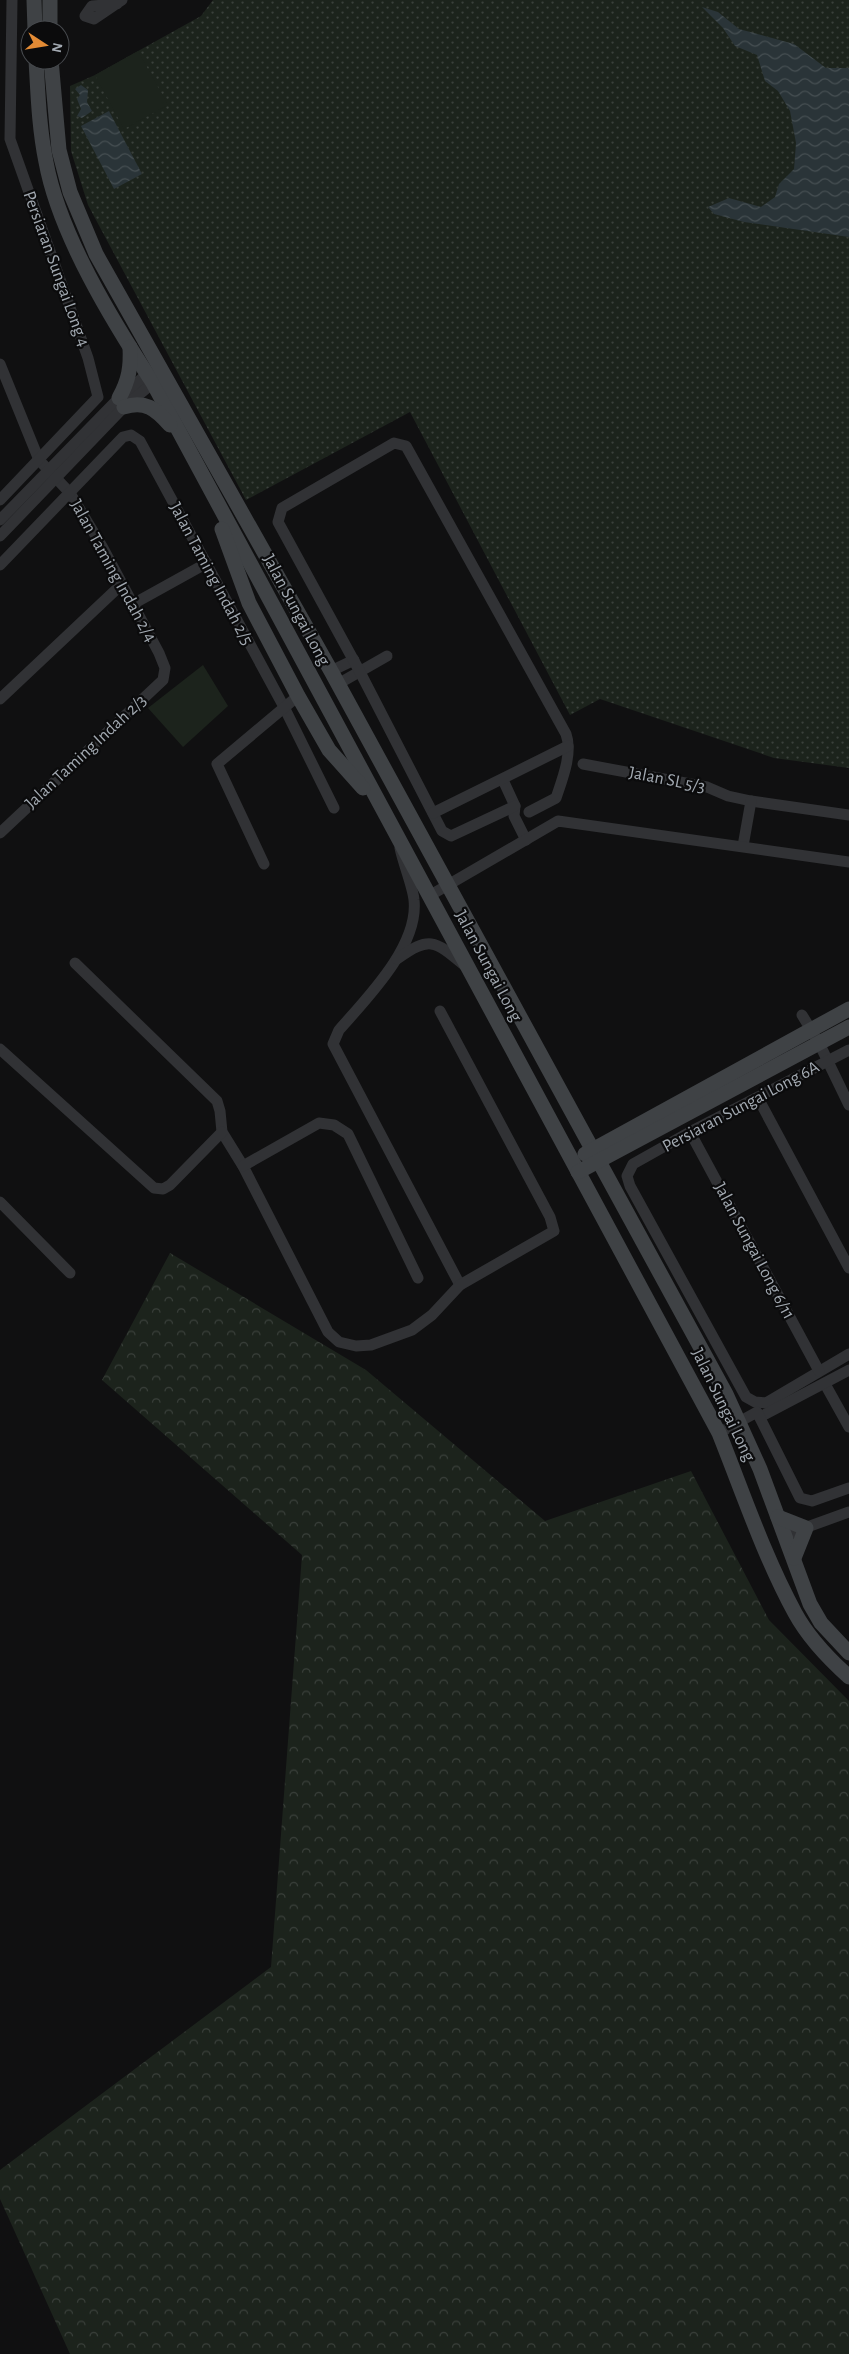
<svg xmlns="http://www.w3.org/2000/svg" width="849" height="2354" font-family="'Alegreya Sans',sans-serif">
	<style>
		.grass { fill: url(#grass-dots) }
		.forest { fill: url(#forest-crowns) }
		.green { fill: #1c231c }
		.water { fill: url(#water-waves) }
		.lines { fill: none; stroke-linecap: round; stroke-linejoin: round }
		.street { stroke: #313235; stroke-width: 11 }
		.secondary { stroke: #3f4245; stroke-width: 15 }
		.labels { text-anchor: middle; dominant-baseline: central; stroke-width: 4.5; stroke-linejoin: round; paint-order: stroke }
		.street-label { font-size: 18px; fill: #a2a9b1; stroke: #0b0b0c }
	</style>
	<defs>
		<pattern id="grass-dots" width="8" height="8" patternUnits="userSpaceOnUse" patternTransform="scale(1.25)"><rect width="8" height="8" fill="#1c231c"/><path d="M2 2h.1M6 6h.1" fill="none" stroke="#3a403b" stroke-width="1.8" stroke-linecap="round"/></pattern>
		<pattern id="forest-crowns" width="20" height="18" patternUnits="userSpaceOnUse" patternTransform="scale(1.25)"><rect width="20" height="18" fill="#1c231c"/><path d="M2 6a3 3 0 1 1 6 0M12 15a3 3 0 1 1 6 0" fill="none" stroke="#3a403b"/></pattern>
		<pattern id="water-waves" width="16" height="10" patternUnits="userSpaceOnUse" patternTransform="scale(1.25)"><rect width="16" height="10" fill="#2a3438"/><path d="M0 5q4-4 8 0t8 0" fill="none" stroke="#464f52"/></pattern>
	</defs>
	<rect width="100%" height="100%" fill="#101011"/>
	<polygon class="grass" points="213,0 849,0 849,768 774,758 600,699 570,715 410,412 246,500 88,205 71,151 70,86 95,75 201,16"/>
	<polygon class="forest" points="170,1253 366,1370 545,1521 691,1471 769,1620 849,1701 849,2354 70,2354 0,2199 0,2170 271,1967 302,1555 102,1380"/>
	<g class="green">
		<polygon points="138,51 168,105 124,129 95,75"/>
		<polygon points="203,665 228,706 183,747 148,708"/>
	</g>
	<g class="water">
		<polygon points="702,7 718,12 739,29 794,44 826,68 849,68 849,237 744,222 714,214 708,207 729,198 761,207 775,197 779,184 794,169 796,143 790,111 778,91 765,81 757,55 735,46 723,28"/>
		<polygon points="81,85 88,90 87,102 92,111 82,118 77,116 81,109 77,99 80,95 75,89"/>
		<polygon points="109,111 142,174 114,189 81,126"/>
	</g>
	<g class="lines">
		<g class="street">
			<polyline points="117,4 92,6 85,16 94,19 122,0"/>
			<polyline points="0,364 39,460 70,493 103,548 159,653 165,668 163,680 0,833"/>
			<polyline points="0,500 98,397 88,358 10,139 12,0"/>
			<polyline points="0,520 117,400 147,374"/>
			<polyline points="0,536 124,407 153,383"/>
			<polyline points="0,565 123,437 131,435 140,441 284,707 334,808"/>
			<polyline points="133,604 207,563"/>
			<polyline points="331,671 354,660"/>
			<polyline points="338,684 387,656"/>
			<polyline points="0,699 122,584"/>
			<polyline points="583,764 707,787 728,796 751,801 849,815"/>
			<polyline points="503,780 515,806 514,816 526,840"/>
			<path d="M515,806L451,836L442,831L360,672L278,522L282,508L394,443L406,446L566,734C573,753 562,780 556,798L529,812"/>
			<polyline points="433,813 568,746"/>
			<polyline points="743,846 751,801"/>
			<path d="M400,848C403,863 413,887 414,900C419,946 367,998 339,1030L333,1044L460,1285"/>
			<polyline points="264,864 217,764 298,696"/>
			<polyline points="429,896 558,821 849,862"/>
			<path d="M397,959C430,936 434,940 464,965"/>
			<polyline points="75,963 217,1101 220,1111 222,1132 243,1166 328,1332 339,1342 356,1346 371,1345 412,1330 432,1315 460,1285 554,1231 550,1217 440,1011"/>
			<polyline points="802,1015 819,1043 849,1105"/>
			<polyline points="0,1049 154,1188 163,1189 170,1185 222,1132"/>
			<polyline points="849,1050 690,1132 633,1164 627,1176 630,1186 746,1397 755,1402 766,1403 849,1354"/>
			<polyline points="758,1098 849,1268"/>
			<polyline points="690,1132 819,1371"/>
			<polyline points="243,1166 319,1123 334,1125 348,1134 418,1278"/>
			<polyline points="0,1202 70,1273"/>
			<polyline points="825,1384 849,1427"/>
			<polyline points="760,1417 849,1370"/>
			<polyline points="719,1433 757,1412 800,1498 812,1501 849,1488"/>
			<polyline points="785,1535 849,1512"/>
		</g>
		<g class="secondary">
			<polyline points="34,0 35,30"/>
			<polyline points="50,30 50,0"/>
			<path d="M36,60C38,94 39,128 46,162C59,234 113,322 153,383L719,1433C743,1493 764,1556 795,1613C808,1637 829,1659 849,1677"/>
			<polyline points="51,60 59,150 70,192 96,254 331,671 726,1394 760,1469 810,1604 821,1623 849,1653"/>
			<path d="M119,398C129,380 131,367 130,347"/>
			<path d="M124,407C145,400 156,409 170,425"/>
			<polyline points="222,529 249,603 298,696 329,750 363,788"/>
			<polyline points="585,1154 849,1009"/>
			<polyline points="578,1172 849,1027"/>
			<polyline points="778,1517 806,1528 794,1558"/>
		</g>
	</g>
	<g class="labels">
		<g class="street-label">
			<text transform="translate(56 269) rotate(70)">Persiaran Sungai Long 4</text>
			<text transform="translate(113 571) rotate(61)">Jalan Taming Indah 2/4</text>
			<text transform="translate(211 574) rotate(62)">Jalan Taming Indah 2/5</text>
			<text transform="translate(296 610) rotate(62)">Jalan Sungai Long</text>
			<text transform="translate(86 752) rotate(-43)">Jalan Taming Indah 2/3</text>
			<text transform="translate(667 780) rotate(11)">Jalan SL 5/3</text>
			<text transform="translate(488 966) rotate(62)">Jalan Sungai Long</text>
			<text transform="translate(741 1107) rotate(-28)">Persiaran Sungai Long 6A</text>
			<text transform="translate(754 1251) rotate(62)">Jalan Sungai Long 6/11</text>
			<text transform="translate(723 1405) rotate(64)">Jalan Sungai Long</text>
		</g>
	</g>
	<g transform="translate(45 45) rotate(102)"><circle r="24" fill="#0b0b0c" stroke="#474a4e"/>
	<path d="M0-4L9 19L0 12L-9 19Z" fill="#e38b35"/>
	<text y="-8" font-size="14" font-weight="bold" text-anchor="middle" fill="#a2a9b1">N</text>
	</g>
</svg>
